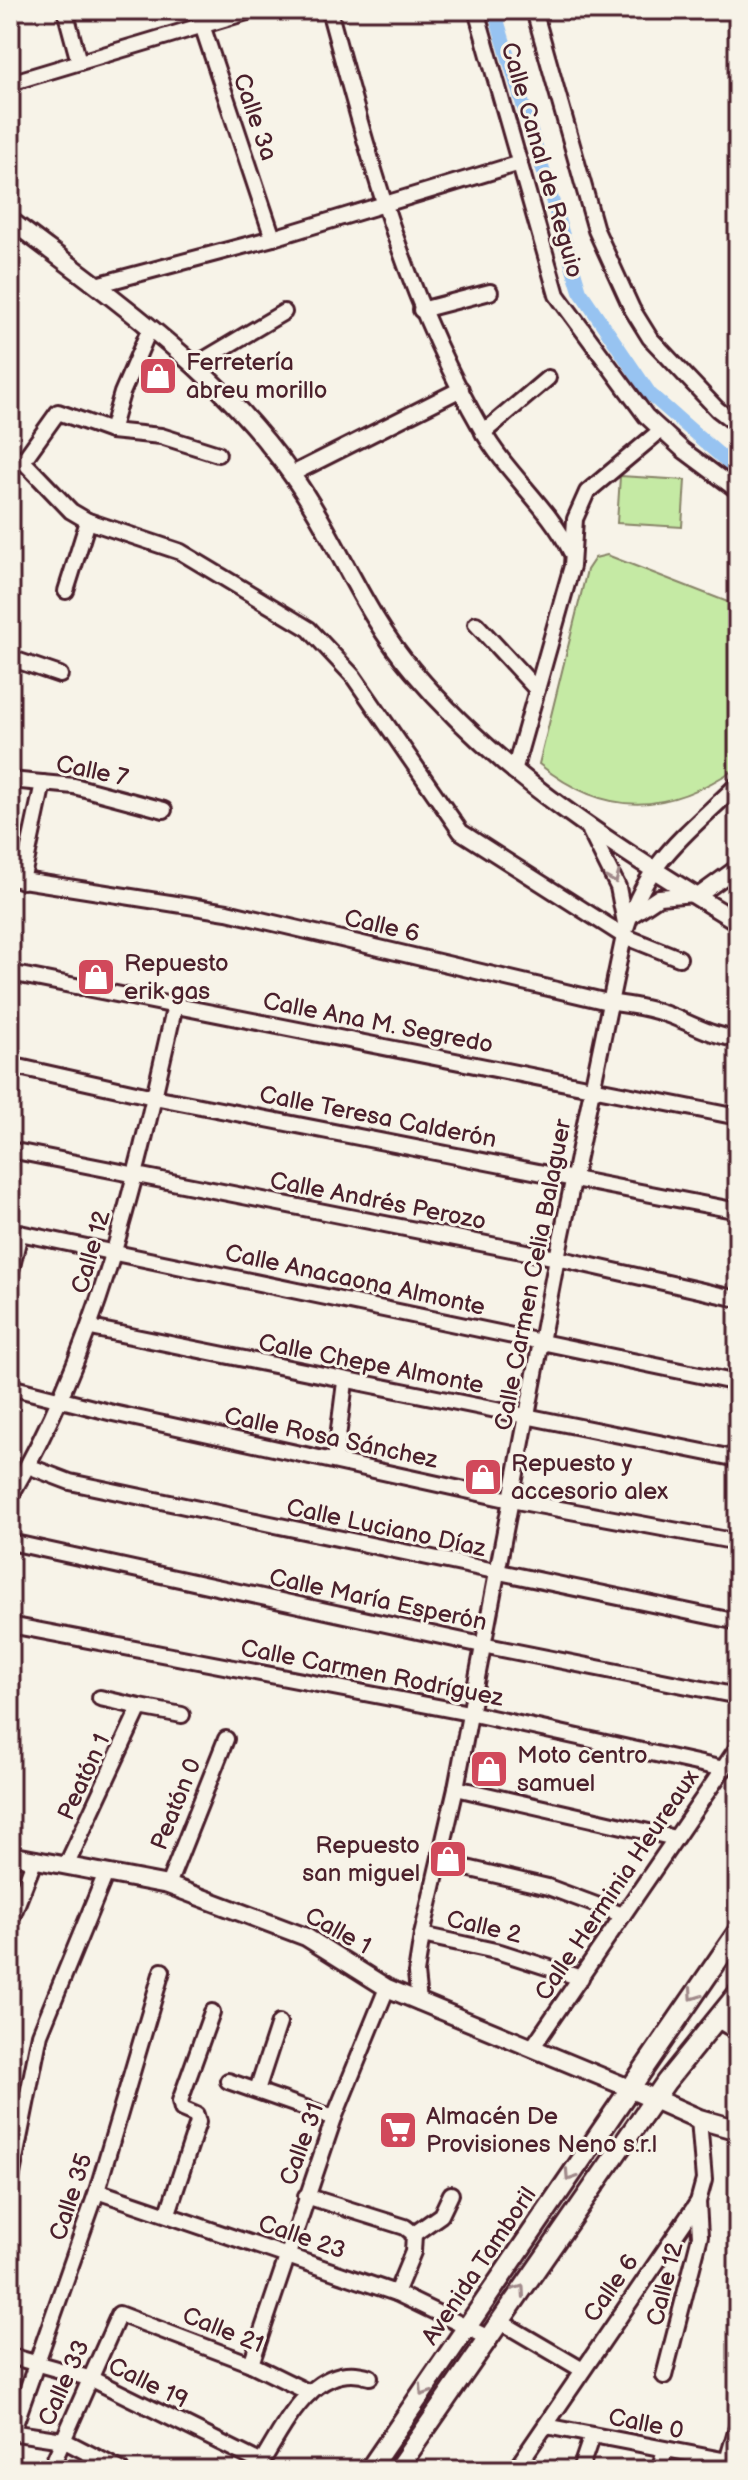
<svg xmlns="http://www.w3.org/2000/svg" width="748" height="2480" font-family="'Balsamiq Sans',sans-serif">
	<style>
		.pitch { fill: #c5eaa4; stroke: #888468; stroke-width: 2 }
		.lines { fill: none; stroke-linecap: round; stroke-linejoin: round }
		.canal { stroke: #97c3f1; stroke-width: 14 }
		.minor-casing { stroke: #4a1f2b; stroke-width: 20 }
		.tertiary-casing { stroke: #4a1f2b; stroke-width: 22 }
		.secondary-casing { stroke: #4a1f2b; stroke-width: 24 }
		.minor { stroke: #f7f3e8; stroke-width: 14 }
		.tertiary { stroke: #f7f3e8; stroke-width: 16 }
		.secondary { stroke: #f7f3e8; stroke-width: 18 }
		.oneway { stroke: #a0898a }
		.labels { text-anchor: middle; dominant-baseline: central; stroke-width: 6; stroke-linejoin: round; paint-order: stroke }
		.street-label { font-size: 24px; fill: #4a1f2b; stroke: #f7f3e8 }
		.poi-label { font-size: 24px; fill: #4a1f2b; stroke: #f7f3e8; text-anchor: start }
	</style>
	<rect width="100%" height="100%" fill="#f7f3e8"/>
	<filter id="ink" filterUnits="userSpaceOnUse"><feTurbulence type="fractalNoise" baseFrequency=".0125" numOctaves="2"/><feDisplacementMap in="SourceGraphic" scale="16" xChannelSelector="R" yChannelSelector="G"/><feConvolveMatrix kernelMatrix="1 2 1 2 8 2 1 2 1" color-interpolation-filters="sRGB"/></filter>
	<g filter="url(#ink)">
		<g class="pitch">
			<polygon points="620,476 685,480 682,527 617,523"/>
			<path d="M607,555L738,606V767C668,814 607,819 539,764L587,570L595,558Z"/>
		</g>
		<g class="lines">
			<polyline class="canal" points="494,10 580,291 650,394 738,471"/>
			<g class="minor-casing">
				<g id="minor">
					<polyline points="65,10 79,62"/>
					<polyline points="197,10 273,238"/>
					<path d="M329,10C370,159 404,295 482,430C507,474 549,507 571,552"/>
					<polyline points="476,10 557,295 646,416 683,450 738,491"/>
					<polyline points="534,10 596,230 632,309 650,338 717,409 738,425"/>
					<polyline points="10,83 254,10"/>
					<polyline points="96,285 273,238 520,163"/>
					<polyline points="421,310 490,292"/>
					<polyline points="195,365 284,312"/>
					<polyline points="111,431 122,393 150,328"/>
					<polyline points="483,433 548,378"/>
					<polyline points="10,454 23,461 71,511 88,521 181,552 309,629 353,676 461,832 624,936 679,958"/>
					<polyline points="23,461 58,412 111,431 161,436 218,454"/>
					<polyline points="292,474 461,389"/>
					<polyline points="66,591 88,521"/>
					<polyline points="476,624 537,690"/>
					<polyline points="10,658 60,675"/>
					<polyline points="514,771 572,566 575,519 587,492 661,430"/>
					<polyline points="10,780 74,786 164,810"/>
					<polyline points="590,831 618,887 625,923"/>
					<path d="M10,878L227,912L608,1002C630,1005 651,1008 671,1016C695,1025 712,1036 738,1039"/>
					<polyline points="22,881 43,783"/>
					<polyline points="698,896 738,867"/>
					<polyline points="629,917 659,897 694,894"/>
					<polyline points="10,973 738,1117"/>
					<polyline points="10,1065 154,1097 738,1211"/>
					<polyline points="10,1150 557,1258 738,1299"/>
					<polyline points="10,1231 738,1383"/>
					<polyline points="10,1275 20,1233"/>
					<polyline points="91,1328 738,1459"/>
					<polyline points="10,1387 113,1413 511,1500 738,1542"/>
					<polyline points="335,1461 345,1382"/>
					<polyline points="28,1466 70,1482 738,1622"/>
					<path d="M10,1497C102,1338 135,1181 175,1005"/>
					<polyline points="10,1542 482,1645 738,1696"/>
					<polyline points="10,1625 469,1713 724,1769"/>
					<polyline points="100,1698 140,1707"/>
					<polyline points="456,1788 675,1838"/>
					<polyline points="441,1862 548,1887 623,1915"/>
					<polyline points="67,1864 140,1707 182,1715"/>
					<polyline points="168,1885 226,1739"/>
					<polyline points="10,1922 35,1859"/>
					<polyline points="422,1935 500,1952 581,1978"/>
					<path d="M419,2002L416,1973L422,1935L456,1788L557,1258L624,936C643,863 686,835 738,784"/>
					<polyline points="719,2021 738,2032"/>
					<polyline points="532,2048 738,1747"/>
					<polyline points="228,2081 334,2118"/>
					<polyline points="257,2090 279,2023"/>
					<polyline points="10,2184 40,2034 106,1873"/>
					<polyline points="97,2191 396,2293 487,2337"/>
					<polyline points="306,2196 405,2227 414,2234"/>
					<polyline points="168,2213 198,2122 196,2115 182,2109 180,2101 212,2012"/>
					<polyline points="414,2234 441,2215 451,2194"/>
					<polyline points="396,2293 413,2252 414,2234"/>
					<polyline points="499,2321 581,2369"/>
					<polyline points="10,2356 92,2379 262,2463"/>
					<polyline points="251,2364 334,2118 387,1988"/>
					<polyline points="664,2376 700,2236 698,2202"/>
					<polyline points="546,2426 738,2463"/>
					<polyline points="10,2432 63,2440 121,2470"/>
					<polyline points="12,2433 97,2191 162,1971"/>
					<polyline points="727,2461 738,2424"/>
					<polyline points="50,2470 119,2314 251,2364 310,2393"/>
					<path d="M257,2470C283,2429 313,2358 370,2377"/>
					<polyline points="515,2470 698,2202 704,2180 699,2119"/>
					<polyline points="580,2470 592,2435"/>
					<polyline points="659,2470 665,2450"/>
				</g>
			</g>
			<g class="tertiary-casing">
				<g id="tertiary">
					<path d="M10,220C111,297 219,370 292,475C337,538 362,612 413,671C504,779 619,849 738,922"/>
					<polyline points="10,1855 168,1885 306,1937 387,1988 629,2088"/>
				</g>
			</g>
			<g class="secondary-casing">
				<g id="secondary">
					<polyline points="629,2088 699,2119 738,2130"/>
					<polyline points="369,2470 738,1931"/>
					<polyline points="397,2470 666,2082 738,1993"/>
				</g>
			</g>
			<use href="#minor" class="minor"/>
			<use href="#tertiary" class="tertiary"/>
			<use href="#secondary" class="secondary"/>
		</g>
		<defs><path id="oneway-chevron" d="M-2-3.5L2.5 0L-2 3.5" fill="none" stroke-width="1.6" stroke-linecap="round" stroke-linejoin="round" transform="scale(2)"/></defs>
		<g class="oneway">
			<use href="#oneway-chevron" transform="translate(614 878) rotate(67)"/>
			<use href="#oneway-chevron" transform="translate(694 1995) rotate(125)"/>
			<use href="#oneway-chevron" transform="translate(570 2176) rotate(124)"/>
			<use href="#oneway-chevron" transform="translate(520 2290) rotate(-55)"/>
			<use href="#oneway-chevron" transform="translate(424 2391) rotate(124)"/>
		</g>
	</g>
	<defs>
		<g id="shop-square" transform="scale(2)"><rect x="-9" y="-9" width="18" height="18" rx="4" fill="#d1495b" stroke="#f7f3e8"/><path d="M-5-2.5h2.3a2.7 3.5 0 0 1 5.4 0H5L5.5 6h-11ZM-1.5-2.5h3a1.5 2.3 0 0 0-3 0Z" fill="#fff"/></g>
		<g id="supermarket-square" transform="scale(2)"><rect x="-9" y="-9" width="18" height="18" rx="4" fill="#d1495b" stroke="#f7f3e8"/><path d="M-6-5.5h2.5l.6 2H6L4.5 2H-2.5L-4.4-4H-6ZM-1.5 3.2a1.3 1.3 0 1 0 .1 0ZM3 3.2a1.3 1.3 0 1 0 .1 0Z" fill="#fff"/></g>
	</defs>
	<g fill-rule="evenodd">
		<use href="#shop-square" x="158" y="376"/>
		<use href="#shop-square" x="96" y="977"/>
		<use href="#shop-square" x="483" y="1477"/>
		<use href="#shop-square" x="489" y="1769"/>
		<use href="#shop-square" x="448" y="1859"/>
		<use href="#supermarket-square" x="398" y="2130"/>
	</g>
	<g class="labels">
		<g class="street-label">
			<text transform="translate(255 117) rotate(71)">Calle 3a</text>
			<text transform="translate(542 160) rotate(74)">Calle Canal de Reguio</text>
			<text transform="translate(92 771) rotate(12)">Calle 7</text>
			<text transform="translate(382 926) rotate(13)">Calle 6</text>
			<text transform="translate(378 1023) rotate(11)">Calle Ana M. Segredo</text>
			<text transform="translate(378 1117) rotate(11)">Calle Teresa Calderón</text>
			<text transform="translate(378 1201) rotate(11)">Calle Andrés Perozo</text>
			<text transform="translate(91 1252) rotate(-74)">Calle 12</text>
			<text transform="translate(533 1275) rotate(-79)">Calle Carmen Celia Balaguer</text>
			<text transform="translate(355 1280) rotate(12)">Calle Anacaona Almonte</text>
			<text transform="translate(371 1364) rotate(11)">Calle Chepe Almonte</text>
			<text transform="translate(331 1438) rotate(12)">Calle Rosa Sánchez</text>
			<text transform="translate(386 1528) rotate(12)">Calle Luciano Díaz</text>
			<text transform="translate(378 1600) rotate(12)">Calle María Esperón</text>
			<text transform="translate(372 1673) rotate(11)">Calle Carmen Rodríguez</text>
			<text transform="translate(84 1777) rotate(-65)">Peatón 1</text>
			<text transform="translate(176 1804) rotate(-68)">Peatón 0</text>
			<text transform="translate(617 1885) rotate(-56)">Calle Herminia Heureaux</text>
			<text transform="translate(484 1927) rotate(13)">Calle 2</text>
			<text transform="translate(338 1931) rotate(29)">Calle 1</text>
			<text transform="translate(302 2144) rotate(-70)">Calle 31</text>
			<text transform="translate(71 2197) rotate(-72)">Calle 35</text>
			<text transform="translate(302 2237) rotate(19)">Calle 23</text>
			<text transform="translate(479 2266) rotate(-56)">Avenida Tamboril</text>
			<text transform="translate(665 2284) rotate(-76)">Calle 12</text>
			<text transform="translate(611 2288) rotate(-55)">Calle 6</text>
			<text transform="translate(223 2330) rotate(22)">Calle 21</text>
			<text transform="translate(64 2383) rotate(-66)">Calle 33</text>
			<text transform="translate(148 2383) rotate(26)">Calle 19</text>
			<text transform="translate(646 2424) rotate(11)">Calle 0</text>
		</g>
		<g class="poi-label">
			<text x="186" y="362">Ferretería<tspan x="186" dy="28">abreu morillo</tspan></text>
			<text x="124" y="963">Repuesto<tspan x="124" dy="28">erik gas</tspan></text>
			<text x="511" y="1463">Repuesto y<tspan x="511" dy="28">accesorio alex</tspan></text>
			<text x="517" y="1755">Moto centro<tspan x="517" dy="28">samuel</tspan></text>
			<text x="420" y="1845" text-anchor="end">Repuesto<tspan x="420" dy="28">san miguel</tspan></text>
			<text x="426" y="2116">Almacén De<tspan x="426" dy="28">Provisiones Neno s.r.l</tspan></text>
		</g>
	</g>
	<rect width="748" height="2480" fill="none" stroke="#f7f3e8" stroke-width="40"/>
	<rect x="20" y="20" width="708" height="2440" fill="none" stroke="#4a1f2b" stroke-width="3" filter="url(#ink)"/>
</svg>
